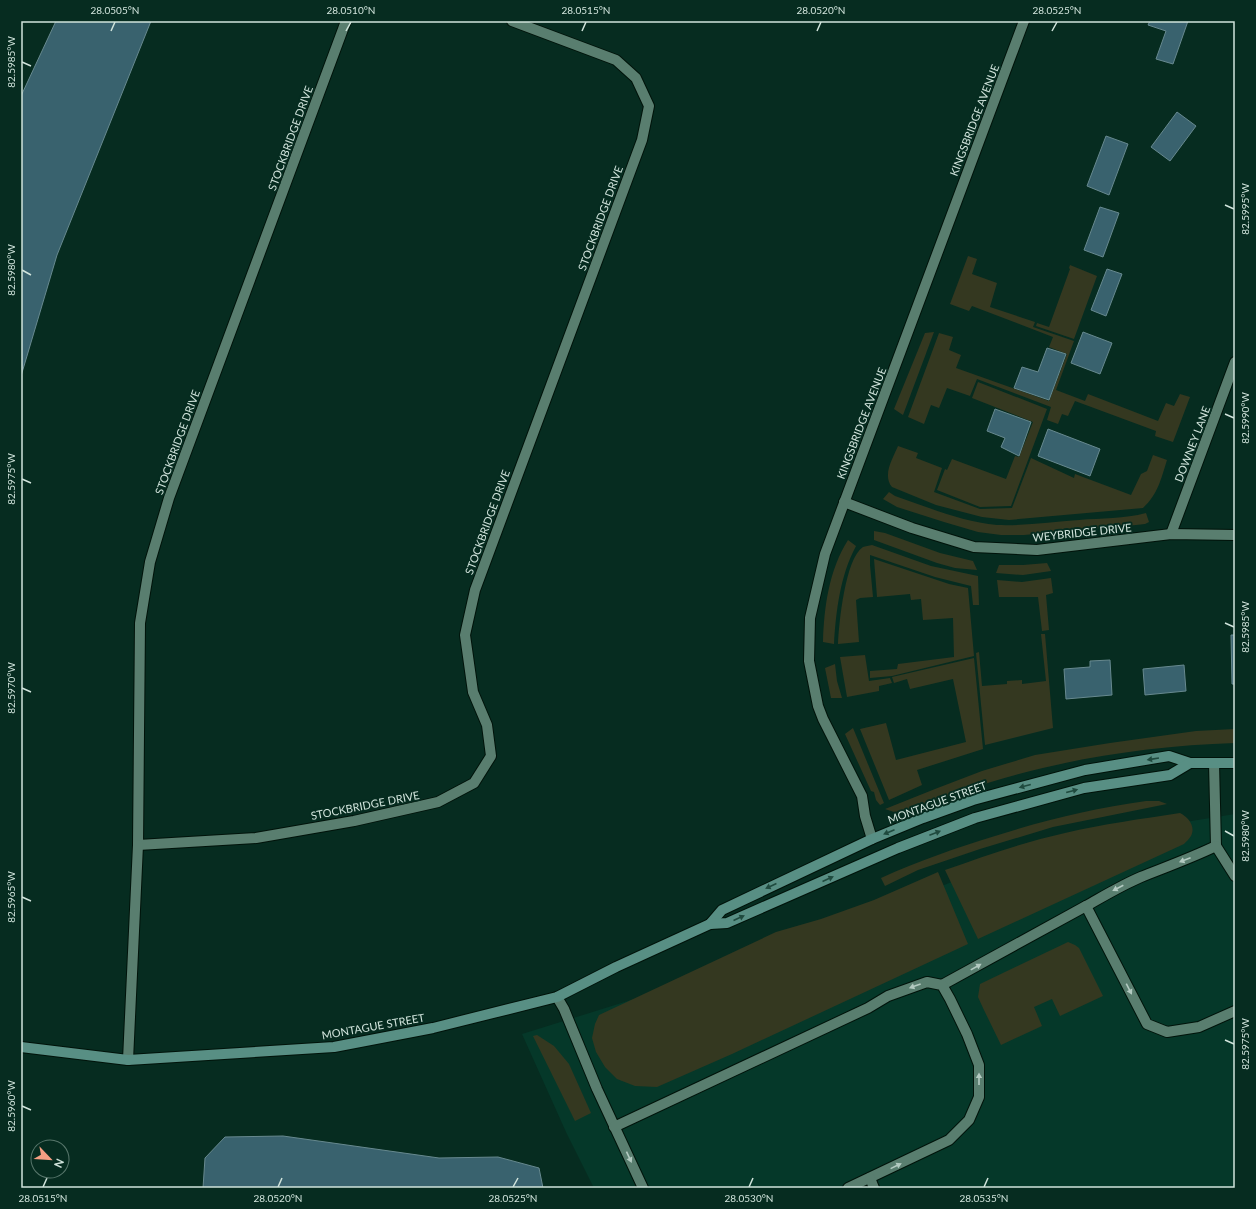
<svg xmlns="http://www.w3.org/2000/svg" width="1256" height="1209" font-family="Lato,sans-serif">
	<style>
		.built { fill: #053829 }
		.green { fill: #343820 }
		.water { fill: #39626e; stroke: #67898f }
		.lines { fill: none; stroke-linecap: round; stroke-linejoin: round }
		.lane-casing { stroke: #00130a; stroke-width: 12 }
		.street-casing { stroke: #00130a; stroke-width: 12 }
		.secondary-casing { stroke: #00130a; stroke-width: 12 }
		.lane { stroke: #597e6f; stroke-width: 10 }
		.street { stroke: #597e6f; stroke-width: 10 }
		.secondary { stroke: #588f84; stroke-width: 10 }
		.oneway { fill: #1f4a3e }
		.oneway2 { fill: #b3cac1 }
		.ticks { fill: none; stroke: #d1e4dc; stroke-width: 1.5 }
		.labels { text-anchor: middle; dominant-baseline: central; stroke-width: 4; stroke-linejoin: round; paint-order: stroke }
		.street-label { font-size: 11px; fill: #d1e4dc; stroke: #062c20 }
		.neatline { fill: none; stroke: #d1e4dc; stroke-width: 1.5 }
		.ticks-label { font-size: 10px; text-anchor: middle; fill: #d1e4dc }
	</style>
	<rect width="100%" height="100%" fill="#062c20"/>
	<polygon class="built" points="1235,814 1235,1188 594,1188 566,1132 522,1034 766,958 1042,845"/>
	<g class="green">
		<polygon points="968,256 977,259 972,274 997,283 990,307 1035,322 1033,327 1074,341 1056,390 1085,401 1088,394 1158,421 1166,403 1174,406 1180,394 1190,397 1173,442 1155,436 1156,431 1075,401 1068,416 1062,414 1058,424 1047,420 1051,407 977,379 970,396 947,388 939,408 931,405 924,424 908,417 939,333 953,337 949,350 961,355 956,368 1049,401 1067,354 1049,347 1053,337 972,306 969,311 950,304"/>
		<polygon points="1070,265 1097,276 1074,339 1036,326 1037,323 1049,327 1070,269 1069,268"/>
		<polygon points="934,332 903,415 894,409 925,333"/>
		<polygon points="978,382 1047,409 1011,506 980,507 937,490 945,469 947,470 952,459 1006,479 1015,456 1019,457 1033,422 972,398"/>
		<path d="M898,446L918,453L916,458L942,468L934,492L980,509L1012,508L1031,458L1074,478L1075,474L1131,495L1141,474L1147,471L1153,455L1167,460C1161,479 1158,494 1143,508L1009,520L982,517L936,505L892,487C882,475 893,458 898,446Z"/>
		<path d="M889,492L895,496C928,507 962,522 997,525C1025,526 1052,522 1079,520C1102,518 1124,519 1146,513L1149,522L1145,524L1136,525L1024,535H1001L978,532L944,522L897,507L883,499Z"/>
		<polygon points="874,531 885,533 940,553 973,561 977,570 955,568 937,563 874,540"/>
		<path d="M848,540L856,546C840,576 836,611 834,644L823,642C824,607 829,570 848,540Z"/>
		<path d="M872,545L931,566L978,576L979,605H973L971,586L935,577L870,555V565L873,597L860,598L856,600L859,642L838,644C839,623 845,559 863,547C865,546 869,546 872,545Z"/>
		<polygon points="874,559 949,584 968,588 974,656 892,676 870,678 870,671 897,669 898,664 954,657 953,618 923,620 921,599 911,600 910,594 877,597"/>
		<polygon points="1047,563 1051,571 1023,575 996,573 999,565 1023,565"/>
		<polygon points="1051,578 1053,593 1046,595 1049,630 1042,631 1038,597 999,597 997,580 1022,582"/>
		<polygon points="1041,634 1045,634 1053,728 985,745 976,653 979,652 982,686 1007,684 1007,681 1022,680 1022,684 1046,681"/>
		<polygon points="865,655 869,681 890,678 892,683 879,686 879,691 847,697 840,657"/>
		<polygon points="974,658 983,749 917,770 922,785 889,800 860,729 886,723 896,760 966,742 953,679 910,689 907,679 894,683 892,677"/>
		<polygon points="835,664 837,681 842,698 831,698 825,668"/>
		<polygon points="853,728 884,803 880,805 876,800 874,792 871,791 845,734"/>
		<path d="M1235,729V743C1142,746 1049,761 961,792C946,797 909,813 894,812C891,811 888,810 885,809L935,789L982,771L1035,755L1110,743L1196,731Z"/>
		<path d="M1146,801H1159L1167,804L1053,827L980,849L918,870L885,886L881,878C918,861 956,848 995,836C1045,820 1095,808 1146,801Z"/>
		<path d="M1180,813C1188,817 1196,826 1191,836C1189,839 1186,842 1184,844L978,939L945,870C985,856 1024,842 1065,833C1103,824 1141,819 1180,813Z"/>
		<polygon points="938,872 968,944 732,1054 657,1087 635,1086 617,1079 605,1067 596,1052 592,1038 595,1024 599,1015 776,932 821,919 874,900"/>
		<polygon points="1068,942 1075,945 1079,948 1103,996 1060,1016 1052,999 1034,1007 1042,1026 1001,1045 983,1008 978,997 980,984"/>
		<polygon points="537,1035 554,1046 569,1064 591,1113 575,1121 533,1036"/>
	</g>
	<g class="water">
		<polygon points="56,21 151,21 57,255 21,376 21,96"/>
		<polygon points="1150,21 1188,21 1173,64 1156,59 1166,31 1148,25"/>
		<polygon points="1177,112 1196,126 1170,161 1151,147"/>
		<polygon points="1106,136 1128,144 1109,195 1087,186"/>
		<polygon points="1100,207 1119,213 1103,257 1084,250"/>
		<polygon points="1107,269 1122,274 1106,316 1091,310"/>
		<polygon points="1083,332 1112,343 1100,374 1071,363"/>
		<polygon points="1047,348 1066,354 1049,400 1014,388 1022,367 1038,372"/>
		<polygon points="995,409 1031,422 1019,456 1001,447 1005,438 987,431"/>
		<polygon points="1048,429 1100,449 1090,476 1038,456"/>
		<polygon points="1231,635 1235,635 1235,684 1232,684"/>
		<polygon points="1110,660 1112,695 1066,699 1064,669 1090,667 1090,661"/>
		<polygon points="1184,665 1186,691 1145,695 1143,669"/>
		<polygon points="283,1136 439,1158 498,1157 539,1168 543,1188 203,1188 205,1158 225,1137"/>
	</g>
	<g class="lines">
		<g class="lane-casing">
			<g id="lane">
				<polyline points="1214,763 1216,846 1235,876"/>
				<path d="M1216,846C1191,858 1166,867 1141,877C1122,885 1104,896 1086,906L1147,1024L1167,1032L1199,1027L1235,1011"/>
				<polyline points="942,985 1086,906"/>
				<polyline points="557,997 564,1009 597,1089 643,1188"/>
				<polyline points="614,1127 868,1008 888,996 927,982 942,985 950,999 967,1034 979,1065 979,1097 969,1120 949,1140 848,1188"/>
				<polyline points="870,1178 874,1188"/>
			</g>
		</g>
		<g class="street-casing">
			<g id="street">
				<polyline points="346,21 169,498 150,562 140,623 138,845 256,838 354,821 438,802 474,783 491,756 487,725 473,692 465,635 475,590 642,140 649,106 636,78 616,60 512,21"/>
				<polyline points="844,502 912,528 974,547 1037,550 1171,534 1235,535"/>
				<polyline points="1171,534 1235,362"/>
				<polyline points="872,839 865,816 862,796 823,719 818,706 809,661 810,618 825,554 1024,21"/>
				<polyline points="128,1060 138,845"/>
			</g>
		</g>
		<g class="secondary-casing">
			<g id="secondary">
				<polyline points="710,924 722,910 872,839 923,818 973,800 1085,770 1169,756 1190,763 1235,763"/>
				<polyline points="21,1047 128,1060 334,1047 433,1028 557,997 616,967 710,924 727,923 898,848 975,818 1084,788 1170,775 1190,763"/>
			</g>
		</g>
		<use href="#lane" class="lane"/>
		<use href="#street" class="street"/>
		<use href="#secondary" class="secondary"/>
	</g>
	<defs><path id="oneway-solid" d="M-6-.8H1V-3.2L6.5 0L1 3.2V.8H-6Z"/></defs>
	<g class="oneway">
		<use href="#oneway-solid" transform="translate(1153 759) rotate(171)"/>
		<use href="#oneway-solid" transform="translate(1025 786) rotate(165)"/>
		<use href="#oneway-solid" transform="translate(1072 791) rotate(-15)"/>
		<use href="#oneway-solid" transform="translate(889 832) rotate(157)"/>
		<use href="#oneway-solid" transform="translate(935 833) rotate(-21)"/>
		<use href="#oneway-solid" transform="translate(828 879) rotate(-24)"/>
		<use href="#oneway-solid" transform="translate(771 886) rotate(155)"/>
		<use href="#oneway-solid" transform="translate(739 918) rotate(-24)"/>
	</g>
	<g class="oneway2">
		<use href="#oneway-solid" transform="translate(1185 860) rotate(159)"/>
		<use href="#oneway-solid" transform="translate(1118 888) rotate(153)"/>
		<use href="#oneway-solid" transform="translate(976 967) rotate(-29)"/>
		<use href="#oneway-solid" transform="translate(915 986) rotate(160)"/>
		<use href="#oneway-solid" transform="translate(1129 989) rotate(63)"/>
		<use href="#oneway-solid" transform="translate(979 1079) rotate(-90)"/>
		<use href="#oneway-solid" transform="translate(629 1157) rotate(65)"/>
		<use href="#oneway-solid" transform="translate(896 1166) rotate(-26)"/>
	</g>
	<path class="ticks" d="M111,31L115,22M346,31L351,22M582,31L586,22M817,31L821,22M1052,31L1057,22M22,62L31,66M1225,205L1234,209M22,270L31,275M1225,414L1234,418M22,479L31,483M1225,623L1234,627M22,688L31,692M1225,831L1234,836M22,897L31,901M1225,1040L1234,1044M22,1106L31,1110M43,1187L47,1178M278,1187L282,1178M513,1187L518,1178M749,1187L753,1178M984,1187L988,1178"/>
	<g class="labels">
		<g class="street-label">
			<text transform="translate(974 120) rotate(-69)">KINGSBRIDGE AVENUE</text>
			<text transform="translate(290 138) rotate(-70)">STOCKBRIDGE DRIVE</text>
			<text transform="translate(600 218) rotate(-70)">STOCKBRIDGE DRIVE</text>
			<text transform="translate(861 423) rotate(-69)">KINGSBRIDGE AVENUE</text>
			<text transform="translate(177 442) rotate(-70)">STOCKBRIDGE DRIVE</text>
			<text transform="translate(1192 444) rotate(-69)">DOWNEY LANE</text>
			<text transform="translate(487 522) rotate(-70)">STOCKBRIDGE DRIVE</text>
			<text transform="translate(1082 532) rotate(-6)">WEYBRIDGE DRIVE</text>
			<text transform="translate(937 802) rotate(-20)">MONTAGUE STREET</text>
			<text transform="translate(365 805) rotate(-11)">STOCKBRIDGE DRIVE</text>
			<text transform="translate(373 1026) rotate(-10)">MONTAGUE STREET</text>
		</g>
	</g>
	<rect width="1256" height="1209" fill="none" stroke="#062c20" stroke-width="44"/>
	<g transform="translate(50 1159) rotate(115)"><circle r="19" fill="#062c20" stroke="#57766b"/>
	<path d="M0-3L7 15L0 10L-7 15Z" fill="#f39f83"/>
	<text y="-6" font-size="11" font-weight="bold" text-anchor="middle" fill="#d1e4dc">N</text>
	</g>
	<rect x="22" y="22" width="1212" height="1165" class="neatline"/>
	<g class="ticks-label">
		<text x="115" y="14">28.0505°N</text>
		<text x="351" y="14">28.0510°N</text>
		<text x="586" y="14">28.0515°N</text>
		<text x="821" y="14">28.0520°N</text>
		<text x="1057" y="14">28.0525°N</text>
		<text transform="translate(11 62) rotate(-90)" y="4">82.5985°W</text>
		<text transform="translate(1245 209) rotate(-90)" y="4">82.5995°W</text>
		<text transform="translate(11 270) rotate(-90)" y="4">82.5980°W</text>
		<text transform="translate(1245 418) rotate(-90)" y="4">82.5990°W</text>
		<text transform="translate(11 479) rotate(-90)" y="4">82.5975°W</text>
		<text transform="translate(1245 627) rotate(-90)" y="4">82.5985°W</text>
		<text transform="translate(11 688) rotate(-90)" y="4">82.5970°W</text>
		<text transform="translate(1245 836) rotate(-90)" y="4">82.5980°W</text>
		<text transform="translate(11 897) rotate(-90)" y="4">82.5965°W</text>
		<text transform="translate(1245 1044) rotate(-90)" y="4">82.5975°W</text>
		<text transform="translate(11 1106) rotate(-90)" y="4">82.5960°W</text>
		<text x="43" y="1202">28.0515°N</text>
		<text x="278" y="1202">28.0520°N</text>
		<text x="513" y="1202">28.0525°N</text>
		<text x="749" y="1202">28.0530°N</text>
		<text x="984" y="1202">28.0535°N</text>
	</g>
</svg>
